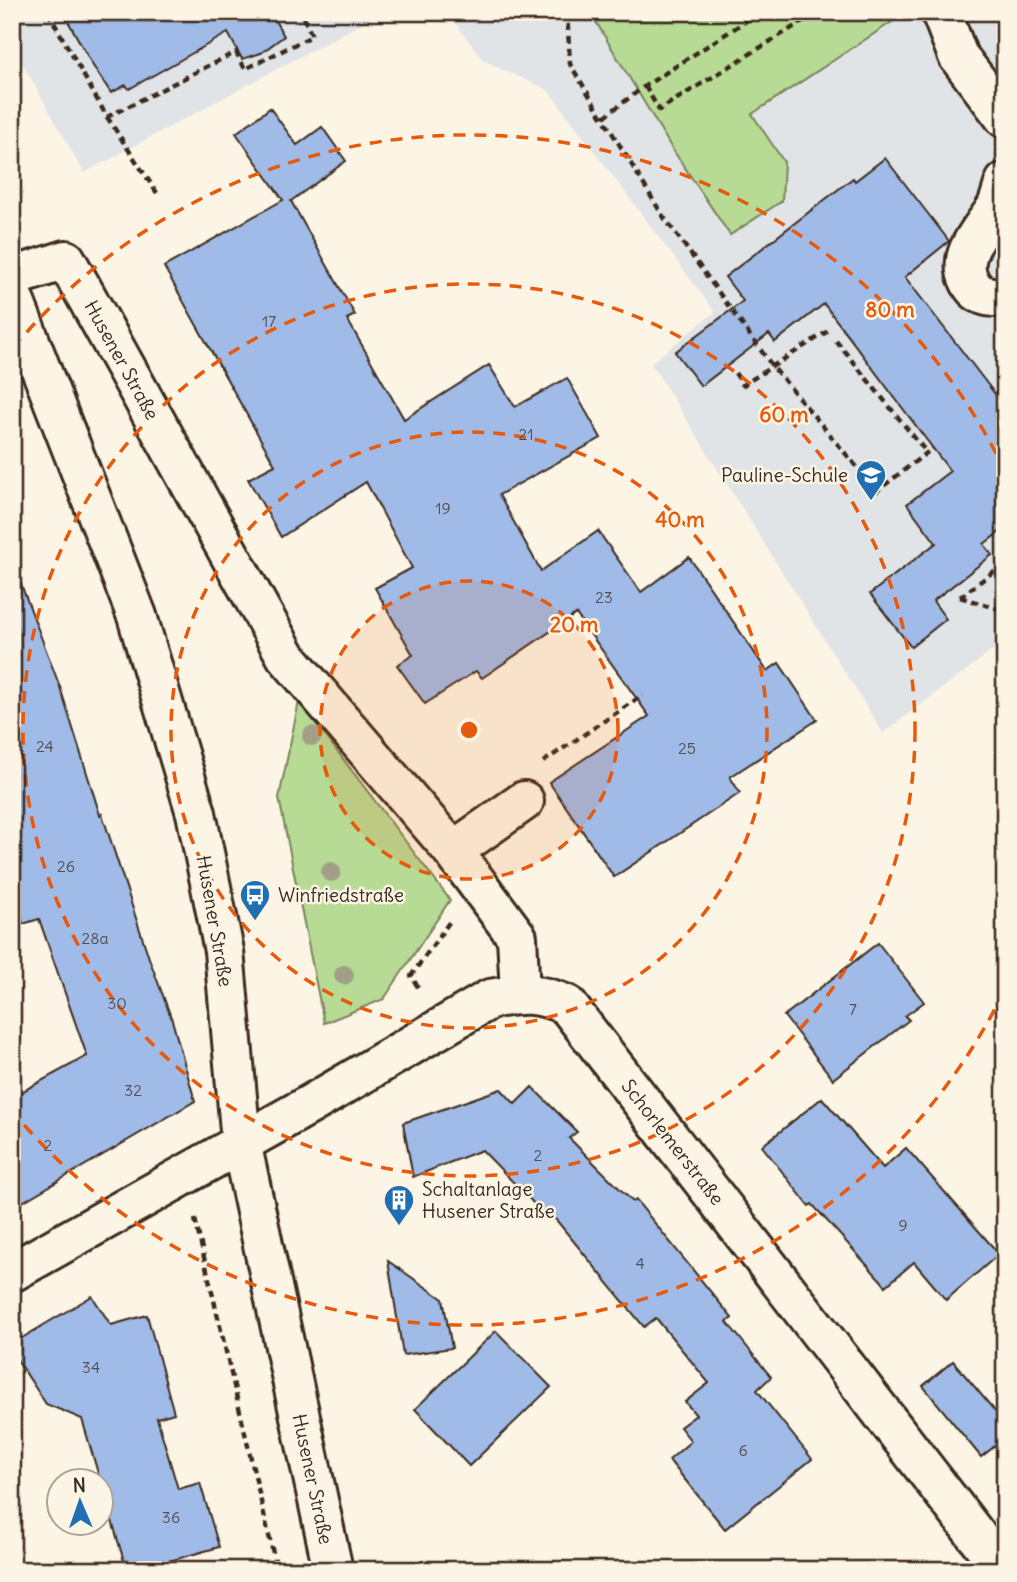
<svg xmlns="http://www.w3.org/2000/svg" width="1017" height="1582" font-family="Delius,sans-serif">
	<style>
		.built { fill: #e0e4e6 }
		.green { fill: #b7da95; stroke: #79825a; stroke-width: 2 }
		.building { fill: #a0bbe7; stroke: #3b2a1e; stroke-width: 2 }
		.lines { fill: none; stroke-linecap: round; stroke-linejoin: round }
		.minor-casing { stroke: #3b2a1e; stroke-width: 44 }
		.path { stroke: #3b2a1e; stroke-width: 4.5; stroke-dasharray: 7 5; stroke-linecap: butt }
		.minor { stroke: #fcf5e5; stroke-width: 38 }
		.tree { fill: #a39e88 }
		.ring { fill: none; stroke: #e8590c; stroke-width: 3.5; stroke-dasharray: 12 9 }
		.labels { text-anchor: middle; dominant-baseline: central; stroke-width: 5; stroke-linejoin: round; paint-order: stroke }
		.number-label { font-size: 16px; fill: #544e50 }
		.street-label { font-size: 19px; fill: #3b2a1e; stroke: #fcf5e5 }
		.poi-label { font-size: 19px; fill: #3b2a1e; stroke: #fcf5e5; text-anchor: start }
		.centre { fill: #e8590c; stroke: #fcf5e5; stroke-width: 3.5 }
		.ring-label { font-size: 21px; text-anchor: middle; font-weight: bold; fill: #e8590c; stroke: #fcf5e5; stroke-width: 5; stroke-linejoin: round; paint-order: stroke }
	</style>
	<rect width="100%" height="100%" fill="#fcf5e5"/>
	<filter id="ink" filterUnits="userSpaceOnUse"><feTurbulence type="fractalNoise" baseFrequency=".0143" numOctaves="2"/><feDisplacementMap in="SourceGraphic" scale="14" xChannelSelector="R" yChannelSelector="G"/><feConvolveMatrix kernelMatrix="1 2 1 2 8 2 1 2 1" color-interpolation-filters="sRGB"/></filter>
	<g filter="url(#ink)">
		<g class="built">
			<polygon points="12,12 383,12 84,173 12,45"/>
			<polygon points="447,12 1005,12 1005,641 883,733 651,363 715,312 548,90 484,61"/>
		</g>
		<g class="green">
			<polygon points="590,12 907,12 752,114 784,162 782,201 730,235 671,147"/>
			<polygon points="299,701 450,900 384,999 324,1023 279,798"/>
		</g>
		<g class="building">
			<polygon points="63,12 270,12 284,36 261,53 242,59 228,33 129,89 126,85 111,93 93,66"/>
			<polygon points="270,108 297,145 322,127 346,161 291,201 355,315 347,319 404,419 489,365 515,407 567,378 601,438 499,495 541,571 598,531 641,592 689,557 767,671 779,663 817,720 730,777 740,793 614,877 549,782 649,716 576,614 482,678 476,671 425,704 397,665 413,655 375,588 412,568 366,482 281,537 248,479 275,465 164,267 283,200 236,133"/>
			<polygon points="885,158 949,241 905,277 1005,407 1005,528 984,544 992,555 933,601 946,619 911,647 870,594 936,543 907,504 950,471 824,304 775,342 769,334 701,386 675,352 743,301 725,277 853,178 855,181"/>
			<polygon points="16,571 60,687 100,815 102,814 149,958 172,1020 195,1101 12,1208 12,1097 87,1056 39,919 23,924 12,890 12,572"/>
			<polygon points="878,943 924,1002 905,1016 909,1020 833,1079 784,1016"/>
			<polygon points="532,1087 577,1132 569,1138 633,1202 636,1200 732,1318 727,1322 771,1377 757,1390 812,1459 725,1529 669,1460 691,1441 680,1427 696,1415 685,1402 709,1383 656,1318 644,1327 548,1210 544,1214 482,1150 413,1177 403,1123 501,1089 515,1104"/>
			<polygon points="822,1098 883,1168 906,1148 999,1254 946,1300 914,1262 886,1286 812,1204 809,1206 762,1146"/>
			<polygon points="388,1261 443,1299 452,1348 403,1355"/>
			<polygon points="92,1296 111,1325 147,1315 174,1413 157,1418 178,1489 200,1483 219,1547 148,1567 147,1562 126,1568 82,1419 46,1404 12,1352 12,1344"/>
			<polygon points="496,1331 551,1387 469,1466 415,1409"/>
			<polygon points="953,1361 1005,1423 1005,1438 981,1457 923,1386"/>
		</g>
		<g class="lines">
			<g class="minor-casing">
				<g id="minor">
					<polyline points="941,12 958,56 1005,118"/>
					<path d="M1005,182C1002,190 1000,200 996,208C983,229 956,254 969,280C976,296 988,298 1005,297"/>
					<polyline points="12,277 66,260 286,656 453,851 517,937 520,993"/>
					<polyline points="12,295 137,616 196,813 224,951 241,1142 333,1570"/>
					<polyline points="453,851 524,801"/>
					<path d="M12,1272L311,1104L490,999C522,993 537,992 567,1005L1003,1570"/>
				</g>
			</g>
			<g class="path">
				<polyline points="48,12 107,117 236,52 245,69 312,36 301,12"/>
				<polyline points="567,12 570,64 663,216 773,367 877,491 933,448"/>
				<polyline points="645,86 659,110 818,12"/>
				<polyline points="107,117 157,193"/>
				<polyline points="604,117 645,86 760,12"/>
				<polyline points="836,341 927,453"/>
				<polyline points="735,373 743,385 828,331"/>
				<polyline points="960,597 1005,563"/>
				<polyline points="960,597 1005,611"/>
				<polyline points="543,762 643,695"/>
				<polyline points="418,987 411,976 450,921"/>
				<polyline points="195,1219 277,1570"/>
			</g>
			<use href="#minor" class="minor"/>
		</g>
		<g class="tree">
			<circle cx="312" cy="736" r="10"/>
			<circle cx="331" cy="872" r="10"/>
			<circle cx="344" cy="975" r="10"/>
		</g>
	</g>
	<circle cx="469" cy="730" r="149" fill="#e8590c" fill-opacity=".12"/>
	<g class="ring">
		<circle cx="469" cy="730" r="149"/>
		<circle cx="469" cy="730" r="298"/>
		<circle cx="469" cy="730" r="446"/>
		<path d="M1004 991A595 595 0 0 1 13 1112M13 348A595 595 0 0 1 1004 469"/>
	</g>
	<defs>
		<g id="school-pin" transform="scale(1.575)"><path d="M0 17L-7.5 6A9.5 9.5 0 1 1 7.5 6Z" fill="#1f6fb2" stroke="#fcf5e5"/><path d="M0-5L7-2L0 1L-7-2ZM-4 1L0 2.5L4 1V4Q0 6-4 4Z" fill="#fff"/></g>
		<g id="bus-pin" transform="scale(1.575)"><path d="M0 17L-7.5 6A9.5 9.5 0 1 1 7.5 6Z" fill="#1f6fb2" stroke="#fcf5e5"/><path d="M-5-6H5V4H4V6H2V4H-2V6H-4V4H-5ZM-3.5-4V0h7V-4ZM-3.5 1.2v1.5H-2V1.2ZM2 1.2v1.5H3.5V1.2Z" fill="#fff"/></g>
		<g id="building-pin" transform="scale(1.575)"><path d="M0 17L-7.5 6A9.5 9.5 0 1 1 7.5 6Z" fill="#1f6fb2" stroke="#fcf5e5"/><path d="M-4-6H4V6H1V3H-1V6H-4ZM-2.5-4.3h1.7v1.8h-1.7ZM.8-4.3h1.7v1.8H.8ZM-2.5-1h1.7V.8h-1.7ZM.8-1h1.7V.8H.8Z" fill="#fff"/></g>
	</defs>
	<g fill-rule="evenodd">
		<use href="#school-pin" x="871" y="475"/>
		<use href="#bus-pin" x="255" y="895"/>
		<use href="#building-pin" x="399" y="1200"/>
	</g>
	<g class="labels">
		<g class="number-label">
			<text x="269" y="321">17</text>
			<text x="526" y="434">21</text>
			<text x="443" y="508">19</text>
			<text x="604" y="597">23</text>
			<text x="45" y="746">24</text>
			<text x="687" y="748">25</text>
			<text x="66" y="866">26</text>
			<text x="95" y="938">28a</text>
			<text x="117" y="1003">30</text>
			<text x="853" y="1009">7</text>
			<text x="133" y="1090">32</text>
			<text x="48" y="1145">2</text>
			<text x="538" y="1155">2</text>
			<text x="903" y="1225">9</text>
			<text x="640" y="1263">4</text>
			<text x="91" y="1367">34</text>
			<text x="743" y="1450">6</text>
			<text x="171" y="1517">36</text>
		</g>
		<g class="street-label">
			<text transform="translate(122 360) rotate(61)">Husener Straße</text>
			<text transform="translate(215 921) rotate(80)">Husener Straße</text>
			<text transform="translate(673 1142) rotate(52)">Schorlemerstraße</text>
			<text transform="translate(313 1479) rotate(78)">Husener Straße</text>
		</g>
		<g class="poi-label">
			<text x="848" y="475" text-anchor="end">Pauline-Schule</text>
			<text x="278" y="895">Winfriedstraße</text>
			<text x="422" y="1189">Schaltanlage<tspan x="422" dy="22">Husener Straße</tspan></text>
		</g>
	</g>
	<circle cx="469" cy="730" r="10" class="centre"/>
	<g class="ring-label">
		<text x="890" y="317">80 m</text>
		<text x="784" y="422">60 m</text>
		<text x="680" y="527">40 m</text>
		<text x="574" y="632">20 m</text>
	</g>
	<rect width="1017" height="1582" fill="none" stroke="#fcf5e5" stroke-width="42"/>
	<rect x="21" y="21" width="975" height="1540" fill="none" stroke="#3b2a1e" stroke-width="2.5" filter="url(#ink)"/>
	<g transform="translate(80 1502) rotate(358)"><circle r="33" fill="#fcf5e5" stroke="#afa495" stroke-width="2"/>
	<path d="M0-5L12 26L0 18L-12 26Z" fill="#1f6fb2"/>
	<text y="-10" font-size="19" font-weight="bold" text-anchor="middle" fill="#3b2a1e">N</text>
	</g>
</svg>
